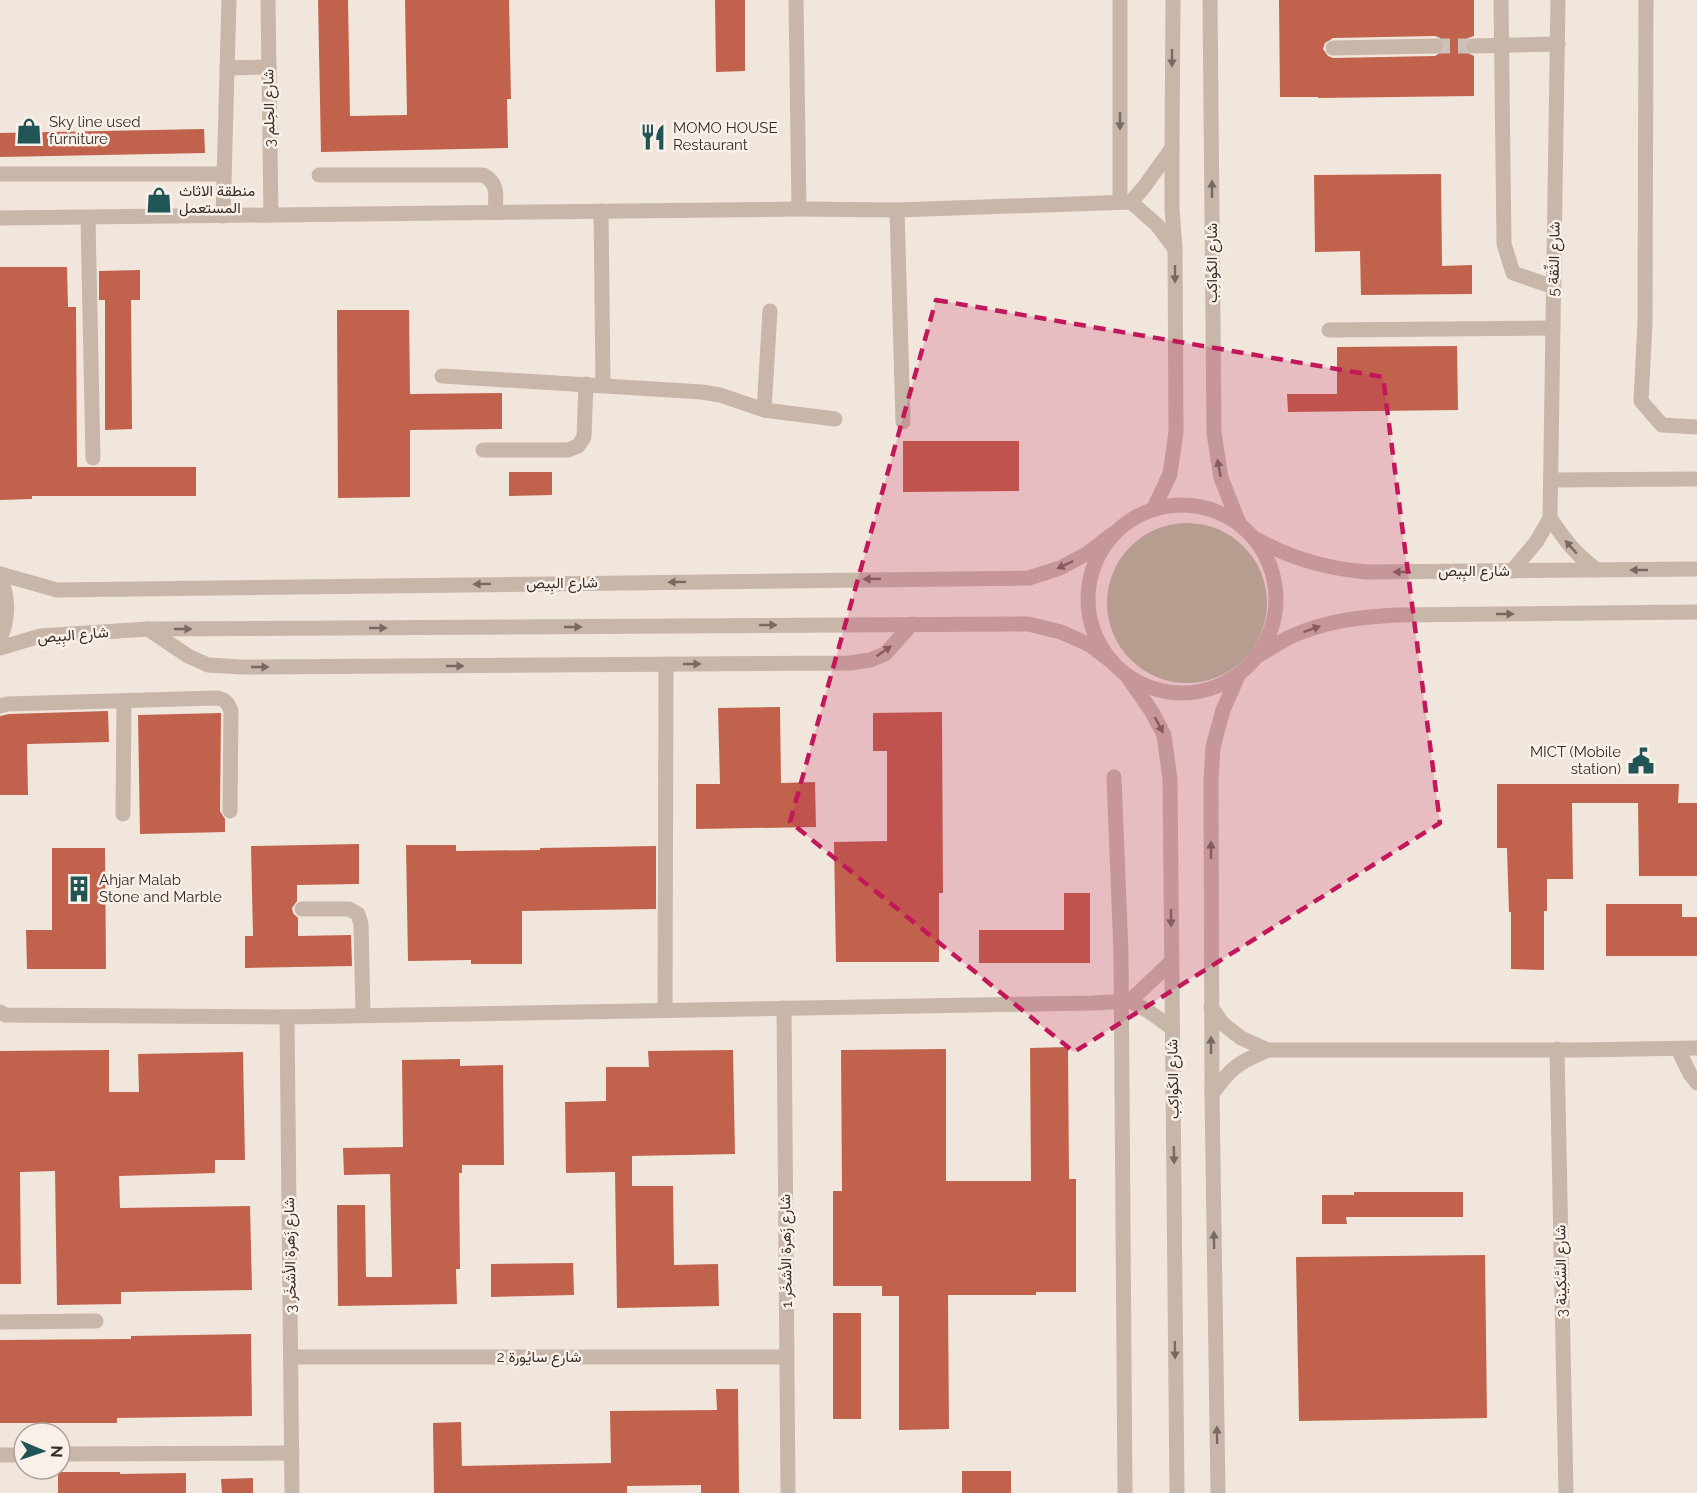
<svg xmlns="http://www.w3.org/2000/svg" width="1697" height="1493" font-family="Raleway,Vazirmatn,sans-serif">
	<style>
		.green { fill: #b5bf9d }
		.building { fill: #c0624c; fill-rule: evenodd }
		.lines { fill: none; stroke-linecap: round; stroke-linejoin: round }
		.minor-tunnel { stroke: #ccc1b8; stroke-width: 15; stroke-dasharray: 15 8; stroke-linecap: butt }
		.minor { stroke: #c8b6a9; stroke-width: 15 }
		.oneway { fill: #786a62 }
		.marked { fill: #c2185b; fill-opacity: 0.2; stroke: #c2185b; stroke-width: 4.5; stroke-dasharray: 12 8; stroke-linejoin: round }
		.labels { text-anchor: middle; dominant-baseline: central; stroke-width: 5; stroke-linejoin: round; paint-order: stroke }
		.street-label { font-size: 15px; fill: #362c28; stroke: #f9f1e9 }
		.poi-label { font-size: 15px; fill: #362c28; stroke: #f9f1e9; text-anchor: start }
	</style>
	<rect width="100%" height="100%" fill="#f1e6dc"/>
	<circle class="green" cx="1187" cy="603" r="80"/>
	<g class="building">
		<polygon points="318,0 348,0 350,116 407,115 405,0 509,0 511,99 507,99 508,148 321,152"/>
		<polygon points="715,0 745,0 745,71 716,72"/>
		<path d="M1279,0H1474V36L1468,38L1464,46L1466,52L1474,56V96L1318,98V97H1280ZM1435,36L1440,38L1445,45L1443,51L1435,56L1333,58L1328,56L1323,49L1325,43L1333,38Z"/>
		<polygon points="204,129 205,153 0,157 0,133"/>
		<polygon points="1441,174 1442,266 1472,265 1472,294 1361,295 1360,251 1315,252 1314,175"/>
		<polygon points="0,267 67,267 68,307 76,307 77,467 196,467 196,496 32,496 32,499 0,500"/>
		<polygon points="140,270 140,300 131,300 132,429 105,430 105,300 99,300 99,271"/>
		<polygon points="337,310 409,310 410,394 502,393 502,429 410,430 410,497 338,498"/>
		<polygon points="1457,346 1458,410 1288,412 1287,394 1337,394 1337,347"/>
		<polygon points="903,441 1019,441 1019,491 903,492"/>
		<polygon points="509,472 552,472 552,495 509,496"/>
		<polygon points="780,707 781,783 815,782 816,827 696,829 696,784 720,784 718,708"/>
		<polygon points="108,711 109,742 27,744 28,795 0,795 0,716 9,714"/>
		<polygon points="942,712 943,893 939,893 939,962 836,962 834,842 887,841 887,751 873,751 873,713"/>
		<polygon points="221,713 220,811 225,819 225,832 140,834 138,715"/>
		<polygon points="1497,784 1679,784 1678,803 1697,803 1697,876 1639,876 1638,803 1572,803 1573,879 1547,879 1547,911 1544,911 1544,970 1511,969 1511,912 1509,912 1507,848 1497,848"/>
		<polygon points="359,844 359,884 297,885 297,901 292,908 293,913 298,918 298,936 351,935 352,966 245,968 245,936 253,936 251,846"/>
		<polygon points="406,845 456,845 456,851 540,850 540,848 656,846 656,909 522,911 522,964 471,964 471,960 408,961"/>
		<polygon points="52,848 105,848 106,969 27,969 26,930 52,930"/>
		<polygon points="1064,893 1090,893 1090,963 979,963 979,930 1064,930"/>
		<polygon points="1606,904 1682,904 1682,917 1697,917 1697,956 1606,956"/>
		<polygon points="1068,1047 1069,1179 1076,1179 1076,1292 1036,1292 1036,1295 948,1295 949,1429 899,1430 899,1296 882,1296 882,1286 833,1286 833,1191 842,1191 841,1050 946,1049 946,1181 1031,1181 1030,1048"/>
		<polygon points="109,1050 109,1092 139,1092 138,1054 243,1052 245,1160 215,1160 215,1173 119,1176 120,1208 250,1206 252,1290 121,1292 121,1304 57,1305 55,1171 20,1172 21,1284 0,1284 0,1051"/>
		<polygon points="733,1050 735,1154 632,1156 632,1186 673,1186 674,1265 718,1264 719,1306 617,1308 615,1172 566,1173 565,1102 606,1101 606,1067 649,1067 648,1051"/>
		<polygon points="460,1059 460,1066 503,1065 504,1165 462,1165 462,1173 459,1173 460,1269 456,1269 457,1304 338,1306 337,1205 365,1205 366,1277 392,1277 390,1174 344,1175 343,1148 403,1147 402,1060"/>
		<polygon points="1354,1192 1463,1192 1463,1217 1346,1217 1347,1224 1322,1224 1322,1195 1354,1195"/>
		<polygon points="1485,1255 1487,1418 1299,1421 1296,1257"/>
		<polygon points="573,1263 574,1295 491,1297 491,1264"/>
		<rect x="833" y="1313" width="28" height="106"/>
		<polygon points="251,1334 252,1416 117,1418 117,1423 0,1423 0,1340 131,1339 131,1336"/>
		<polygon points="716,1389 738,1389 739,1493 701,1493 701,1485 627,1486 627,1493 434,1493 433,1423 461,1422 462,1466 611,1463 610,1411 717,1410"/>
		<rect x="962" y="1471" width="49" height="22"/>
		<polygon points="58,1472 120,1472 120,1474 186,1473 186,1493 58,1493"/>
		<polygon points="253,1478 253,1493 222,1493 221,1479"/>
	</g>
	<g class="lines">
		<polyline class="minor-tunnel" points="1435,46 1474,46"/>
		<g class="minor">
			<polyline points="268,0 271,215"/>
			<polyline points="796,0 799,209"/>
			<polyline points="1120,0 1120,202"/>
			<polyline points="1210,0 1214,433 1221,478 1239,523"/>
			<polyline points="1501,0 1504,244 1513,273 1554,287"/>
			<polyline points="1646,0 1645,322 1641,401 1662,425 1697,427"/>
			<polyline points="1474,46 1558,44"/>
			<polyline points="1333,48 1435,46"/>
			<polyline points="227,68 269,67"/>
			<polyline points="0,174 224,174"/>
			<path d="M319,175H483C499,183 496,197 495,212"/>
			<polyline points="1131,202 1144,187 1172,148"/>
			<polyline points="897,210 903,422"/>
			<polyline points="601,211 603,385"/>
			<polyline points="223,216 229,0"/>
			<polyline points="0,218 799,209 897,210 1131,202 1157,225 1175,249"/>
			<polyline points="88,218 93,458"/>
			<polyline points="1329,330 1553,328"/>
			<polyline points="442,376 702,392 720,395 764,410 835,419"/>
			<polyline points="764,410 770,311"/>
			<polyline points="483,450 568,450 578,446 584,437 586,384"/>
			<polyline points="1551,480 1697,479"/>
			<circle cx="1182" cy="599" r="94"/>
			<polyline points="1154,508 1170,474 1176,432 1175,249 1172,209 1172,148 1173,0"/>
			<path d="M1550,518C1565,540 1575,554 1597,570"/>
			<path d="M1256,539C1292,559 1327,569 1368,572L1697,569"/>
			<polyline points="1512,571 1537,541 1550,518 1558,0"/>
			<polyline points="0,574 57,590 1029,578 1060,568 1088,553 1114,533"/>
			<path d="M0,574C8,598 10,615 0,639"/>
			<polyline points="148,629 188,656 208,665 242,667 850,663 870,660 885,654 912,624"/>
			<polyline points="0,648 40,636 148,629 1028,624 1061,632 1090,645 1111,661"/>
			<path d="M1259,655C1270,649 1281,641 1292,636C1326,621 1359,617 1397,615L1697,612"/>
			<polyline points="1127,676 1152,712 1164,735 1170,779 1177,1493"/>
			<path d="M0,706L7,704L215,698C224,698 228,702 231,711L230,811"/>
			<polyline points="1114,777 1121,953 1125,1493"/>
			<polyline points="123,814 124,701"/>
			<polyline points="302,909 349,909 358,914 361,924 363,1015"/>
			<polyline points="1130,1001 1171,962"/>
			<polyline points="1211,1007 1223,1024 1241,1038 1268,1050"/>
			<polyline points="784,1008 788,1493"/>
			<polyline points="665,1010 666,664"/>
			<polyline points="0,1012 5,1015 287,1017 1093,1003 1130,1001 1148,1011 1172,1028"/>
			<polyline points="287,1017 292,1493"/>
			<polyline points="1557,1049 1566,1493"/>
			<polyline points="1678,1049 1690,1074 1697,1083"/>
			<path d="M1212,1094C1231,1068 1237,1063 1268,1050H1577L1697,1048"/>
			<polyline points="0,1322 96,1321"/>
			<polyline points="291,1357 787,1357"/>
			<polyline points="60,1454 292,1453"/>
			<polyline points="0,1455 24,1455"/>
			<polyline points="1218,1493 1212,1094 1211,781 1213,747 1223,710 1238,676"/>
		</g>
	</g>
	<defs><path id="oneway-solid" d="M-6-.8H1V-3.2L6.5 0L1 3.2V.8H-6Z" transform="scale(1.5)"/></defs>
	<g class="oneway">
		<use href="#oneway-solid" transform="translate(1172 58) rotate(90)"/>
		<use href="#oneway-solid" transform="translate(1120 121) rotate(90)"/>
		<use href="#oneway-solid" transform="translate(1212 189) rotate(-90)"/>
		<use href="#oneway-solid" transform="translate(1175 274) rotate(90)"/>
		<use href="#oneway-solid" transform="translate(1219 468) rotate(-100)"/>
		<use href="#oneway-solid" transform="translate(1571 547) rotate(-131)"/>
		<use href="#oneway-solid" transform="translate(1065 565) rotate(155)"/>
		<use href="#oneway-solid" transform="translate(1639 570) rotate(180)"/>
		<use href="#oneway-solid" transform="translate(1402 572) rotate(180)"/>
		<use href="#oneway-solid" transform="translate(872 579) rotate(179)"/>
		<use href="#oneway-solid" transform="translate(677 582) rotate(179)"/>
		<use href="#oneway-solid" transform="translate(482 584) rotate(179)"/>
		<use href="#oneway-solid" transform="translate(1505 614)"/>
		<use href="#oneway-solid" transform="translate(768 625)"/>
		<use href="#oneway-solid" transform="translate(573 627)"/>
		<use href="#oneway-solid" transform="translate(378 628)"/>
		<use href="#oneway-solid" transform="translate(183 629)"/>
		<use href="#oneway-solid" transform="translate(1312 629) rotate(-20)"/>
		<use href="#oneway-solid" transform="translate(884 651) rotate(-35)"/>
		<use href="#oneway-solid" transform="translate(692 664)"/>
		<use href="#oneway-solid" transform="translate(455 666)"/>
		<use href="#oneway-solid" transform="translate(260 667)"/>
		<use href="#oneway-solid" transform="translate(1159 725) rotate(63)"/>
		<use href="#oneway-solid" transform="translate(1211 850) rotate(-90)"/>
		<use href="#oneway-solid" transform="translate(1171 918) rotate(90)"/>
		<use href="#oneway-solid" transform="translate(1211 1045) rotate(-90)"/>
		<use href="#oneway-solid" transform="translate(1174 1155) rotate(89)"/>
		<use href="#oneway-solid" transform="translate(1214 1240) rotate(-91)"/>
		<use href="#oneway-solid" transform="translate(1175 1350) rotate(89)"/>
		<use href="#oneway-solid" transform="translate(1217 1435) rotate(-91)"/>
	</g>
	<path class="marked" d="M936,300L1383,377L1440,823L1074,1052L790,822Z"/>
	<defs>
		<g id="shop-bare" transform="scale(2.07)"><path d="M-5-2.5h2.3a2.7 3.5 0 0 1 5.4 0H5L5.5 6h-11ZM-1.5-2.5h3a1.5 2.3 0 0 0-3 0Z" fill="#205455" stroke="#f9f1e9" stroke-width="2.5" paint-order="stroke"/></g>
		<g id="restaurant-bare" transform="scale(2.07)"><path d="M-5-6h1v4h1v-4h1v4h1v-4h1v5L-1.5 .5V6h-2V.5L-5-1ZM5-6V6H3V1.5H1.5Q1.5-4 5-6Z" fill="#205455" stroke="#f9f1e9" stroke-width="2.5" paint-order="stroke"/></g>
		<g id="civic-bare" transform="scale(2.07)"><path d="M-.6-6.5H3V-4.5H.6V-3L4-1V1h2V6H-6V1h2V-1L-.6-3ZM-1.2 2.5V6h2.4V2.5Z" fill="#205455" stroke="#f9f1e9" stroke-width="2.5" paint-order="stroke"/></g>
		<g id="building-bare" transform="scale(2.07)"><path d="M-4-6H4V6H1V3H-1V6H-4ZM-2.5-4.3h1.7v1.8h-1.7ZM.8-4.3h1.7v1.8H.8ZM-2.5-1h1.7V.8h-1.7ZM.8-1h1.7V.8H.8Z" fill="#205455" stroke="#f9f1e9" stroke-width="2.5" paint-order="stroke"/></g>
	</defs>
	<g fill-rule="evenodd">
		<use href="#shop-bare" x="29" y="131"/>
		<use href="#restaurant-bare" x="653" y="137"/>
		<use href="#shop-bare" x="159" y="200"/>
		<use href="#civic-bare" x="1641" y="761"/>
		<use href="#building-bare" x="79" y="889"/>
	</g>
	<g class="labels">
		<g class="street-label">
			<text transform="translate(269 108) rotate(-91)">شارع الحِلم 3</text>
			<text transform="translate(1554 259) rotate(-89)">شارع الثِّقة 5</text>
			<text transform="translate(1212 263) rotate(-90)">شارع الكَواكِب</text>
			<text x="1474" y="571">شارع البِيص</text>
			<text transform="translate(562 583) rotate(-1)">شارع البِيص</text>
			<text transform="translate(73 635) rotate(-5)">شارع البِيص</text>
			<text transform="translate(1173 1079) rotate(-91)">شارع الكَواكِب</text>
			<text transform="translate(786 1251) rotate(-91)">شارع زَهرة الأشخَر 1</text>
			<text transform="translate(290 1255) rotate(-91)">شارع زَهرة الأشخَر 3</text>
			<text transform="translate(1561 1271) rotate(-91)">شارع السَّكِينة 3</text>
			<text x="539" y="1357">شارع سايُورة 2</text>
		</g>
		<g class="poi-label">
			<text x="49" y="122">Sky line used<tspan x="49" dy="17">furniture</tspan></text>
			<text x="673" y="128">MOMO HOUSE<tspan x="673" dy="17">Restaurant</tspan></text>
			<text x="179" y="191">منطقة الاثاث<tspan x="179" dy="17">المستعمل</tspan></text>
			<text x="1621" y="752" text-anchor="end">MICT (Mobile<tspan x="1621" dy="17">station)</tspan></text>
			<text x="99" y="880">Ahjar Malab<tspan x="99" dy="17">Stone and Marble</tspan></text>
		</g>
	</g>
	<g transform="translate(42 1451) rotate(92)"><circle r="28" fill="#f9f1e9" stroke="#aba29c" stroke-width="1.5"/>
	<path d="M0-4.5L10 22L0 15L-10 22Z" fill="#205455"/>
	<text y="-9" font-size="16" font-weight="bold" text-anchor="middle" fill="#362c28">N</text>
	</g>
</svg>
